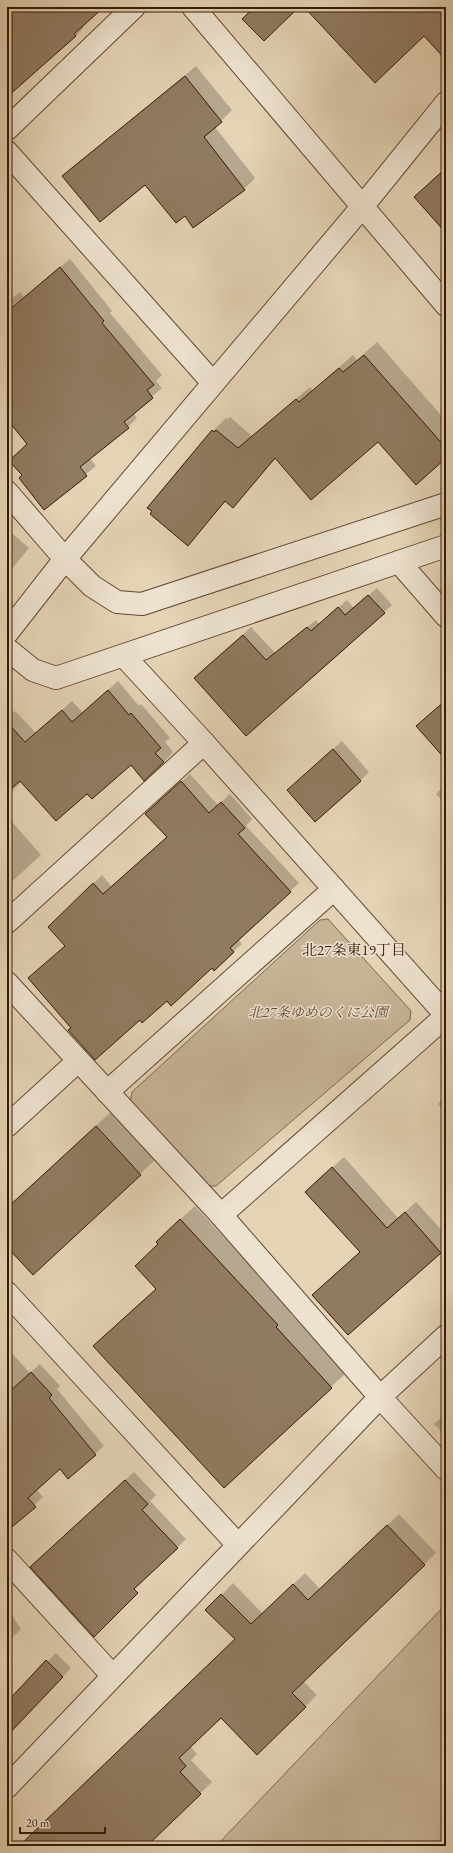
<svg xmlns="http://www.w3.org/2000/svg" width="453" height="1853" font-family="'EB Garamond','Noto Serif JP',serif">
	<style>
		.green { fill: #c6b497; stroke: #7e674e }
		.shadow { fill: #0003 }
		.building { fill: #907a61; stroke: #361a06 }
		.lines { fill: none; stroke-linecap: round; stroke-linejoin: round }
		.minor-casing { stroke: #624832; stroke-width: 24 }
		.minor { stroke: #ede2cf; stroke-width: 22 }
		.labels { text-anchor: middle; dominant-baseline: central; stroke-width: 3; stroke-linejoin: round; paint-order: stroke }
		.park-label { font-size: 14px; font-style: italic; fill: #614832; stroke: #ede2cf }
		.neighbourhood-label { font-size: 15px; fill: #361a06; stroke: #ede2cf }
	</style>
	<rect width="100%" height="100%" fill="#e4d3b5"/>
	<filter id="stains"><feTurbulence type="fractalNoise" baseFrequency=".005" numOctaves="4"/><feColorMatrix values="0 0 0 0 .2 0 0 0 0 .09 0 0 0 0 .02 0 0 0 .5 -.17"/></filter>
	<radialGradient id="worn" r=".72"><stop offset=".6" stop-color="#630" stop-opacity="0"/><stop offset="1" stop-color="#630" stop-opacity=".3"/></radialGradient>
	<g class="green">
		<polygon points="328,919 411,1011 410,1020 216,1186 207,1186 130,1102 132,1092 320,920"/>
		<polygon points="446,1604 446,1846 222,1846 219,1843"/>
	</g>
	<g class="shadow">
		<polygon points="7,7 102,7 82,25 84,27 76,36 7,96"/>
		<polygon points="242,7 298,7 248,14"/>
		<polygon points="196,66 232,110 215,127 255,178 244,189 185,215 145,184 64,176"/>
		<polygon points="70,259 112,311 110,313 162,375 156,381 162,388 133,413 137,418 128,427 90,458 96,466 44,508 23,475 28,444 7,417 7,302 20,292 24,297"/>
		<polygon points="377,342 446,421 446,457 378,441 276,458 233,507 226,501 188,544 213,431 226,418 228,419 230,417 252,436 310,387 313,390 353,355 357,360"/>
		<polygon points="7,529 29,548 7,575"/>
		<polygon points="377,588 392,605 246,734 203,670 251,627 275,653 316,620 319,624 347,600 354,608"/>
		<polygon points="118,681 139,706 141,704 170,738 165,742 173,752 164,762 131,764 88,792 22,781 7,796 7,718 15,711 36,733 72,701 83,713"/>
		<polygon points="342,741 369,772 360,781 288,790"/>
		<polygon points="190,774 218,805 230,794 252,819 246,826 299,883 238,939 242,944 233,952 140,1019 72,1027 29,978 66,945 49,927 102,875 112,887 168,837 154,806"/>
		<polygon points="446,784 446,805 436,794"/>
		<polygon points="7,816 41,855 7,886"/>
		<polygon points="446,1096 446,1113 438,1104"/>
		<polygon points="112,1111 156,1159 33,1273 7,1245 7,1208"/>
		<polygon points="344,1157 398,1218 416,1202 446,1235 446,1246 440,1252 348,1334 313,1295 361,1252 317,1181"/>
		<polygon points="195,1206 292,1310 290,1313 346,1373 224,1486 157,1288 159,1244 172,1227"/>
		<polygon points="7,1348 30,1373 40,1364 60,1386 57,1389 104,1446 95,1454 60,1468 36,1489 43,1497 7,1530"/>
		<polygon points="446,1404 446,1436 434,1424 446,1413 441,1409"/>
		<polygon points="134,1472 156,1495 150,1501 186,1539 177,1548 40,1558"/>
		<polygon points="399,1514 436,1553 303,1681 317,1695 305,1707 221,1717 190,1746 197,1754 191,1760 212,1782 146,1846 20,1846 236,1639 207,1610 233,1583 263,1614 305,1573 320,1589"/>
		<polygon points="7,1608 21,1629 7,1643"/>
		<polygon points="56,1653 71,1668 7,1735 7,1703"/>
	</g>
	<g class="building">
		<polygon points="7,7 104,7 74,34 76,36 7,97"/>
		<polygon points="255,7 299,7 264,41 242,19"/>
		<polygon points="304,7 446,7 446,60 424,36 375,83"/>
		<polygon points="185,76 222,122 204,137 245,190 193,228 185,216 176,223 145,185 100,222 62,176"/>
		<polygon points="446,168 446,233 414,197"/>
		<polygon points="60,267 104,321 102,323 154,385 147,390 153,398 124,422 129,428 80,467 87,476 44,510 19,478 22,475 9,461 27,444 7,419 7,312"/>
		<polygon points="364,355 446,448 446,458 416,485 378,442 311,500 275,458 233,508 225,501 188,546 150,514 152,511 147,508 212,430 214,432 216,430 238,448 296,399 299,402 339,368 343,372"/>
		<polygon points="368,595 385,613 246,736 194,678 243,635 266,660 307,627 311,631 338,607 345,615"/>
		<polygon points="108,690 129,715 131,713 161,748 155,753 164,762 144,781 131,765 92,799 87,794 56,821 20,781 7,792 7,722 25,742 62,710 72,722"/>
		<polygon points="446,700 446,760 416,726"/>
		<polygon points="333,749 361,781 315,822 287,790"/>
		<polygon points="181,781 209,813 221,802 245,828 238,834 291,892 230,948 234,952 214,971 212,968 171,1006 167,1001 142,1023 140,1020 95,1060 68,1030 71,1028 28,978 65,946 48,927 93,883 103,894 167,837 145,814"/>
		<polygon points="96,1126 141,1175 33,1275 7,1247 7,1208"/>
		<polygon points="332,1167 387,1228 405,1212 441,1253 348,1335 312,1295 360,1252 305,1192"/>
		<polygon points="180,1219 278,1325 276,1327 332,1388 224,1488 93,1346 156,1289 135,1266 158,1244 156,1242"/>
		<polygon points="31,1372 52,1395 49,1398 96,1455 68,1479 60,1469 28,1498 36,1507 7,1531 7,1394"/>
		<polygon points="125,1480 148,1504 142,1510 178,1548 134,1589 138,1593 94,1637 30,1567"/>
		<polygon points="387,1525 425,1565 292,1693 306,1707 257,1755 221,1718 179,1758 186,1766 180,1772 201,1794 147,1846 19,1846 235,1639 205,1610 221,1594 251,1624 293,1584 308,1600"/>
		<polygon points="46,1660 63,1677 7,1736 7,1702"/>
	</g>
	<g class="lines">
		<g class="minor-casing">
			<g id="minor">
				<polyline points="193,7 446,305"/>
				<polyline points="7,129 134,7"/>
				<polyline points="7,152 213,383"/>
				<polyline points="7,492 65,559 92,586 117,602 142,604 446,504"/>
				<polyline points="399,562 446,616"/>
				<polyline points="7,633 65,559 362,207 446,103"/>
				<polyline points="7,649 33,670 56,678 446,546"/>
				<polyline points="124,656 204,743 446,1015"/>
				<polyline points="7,922 204,743"/>
				<polyline points="7,983 221,1215 380,1397 446,1469"/>
				<polyline points="107,1092 334,889"/>
				<polyline points="7,1126 78,1061"/>
				<polyline points="221,1215 446,1016"/>
				<polyline points="7,1293 238,1545"/>
				<polyline points="7,1560 112,1675"/>
				<polyline points="7,1787 380,1397 446,1336"/>
			</g>
		</g>
		<use href="#minor" class="minor"/>
	</g>
	<g class="labels">
		<g class="park-label">
			<text x="318" y="1012">北27条ゆめのくに公園</text>
		</g>
		<g class="neighbourhood-label">
			<text x="354" y="949">北27条東19丁目</text>
		</g>
	</g>
	<rect width="453" height="1853" fill="none" stroke="#e4d3b5" stroke-width="24"/>
	<rect x="8" y="8" width="437" height="1837" fill="none" stroke="#361a06" stroke-width="2"/>
	<rect x="12" y="12" width="429" height="1829" fill="none" stroke="#361a06"/>
	<path d="M20 1827v6h85v-6" fill="none" stroke="#361a06" stroke-width="2"/>
	<text x="26" y="1827" font-size="12" fill="#361a06" stroke="#ede2cf" stroke-width="3" paint-order="stroke">20 m</text>
	<rect width="100%" height="100%" filter="url(#stains)"/>
	<rect width="100%" height="100%" fill="url(#worn)"/>
</svg>
